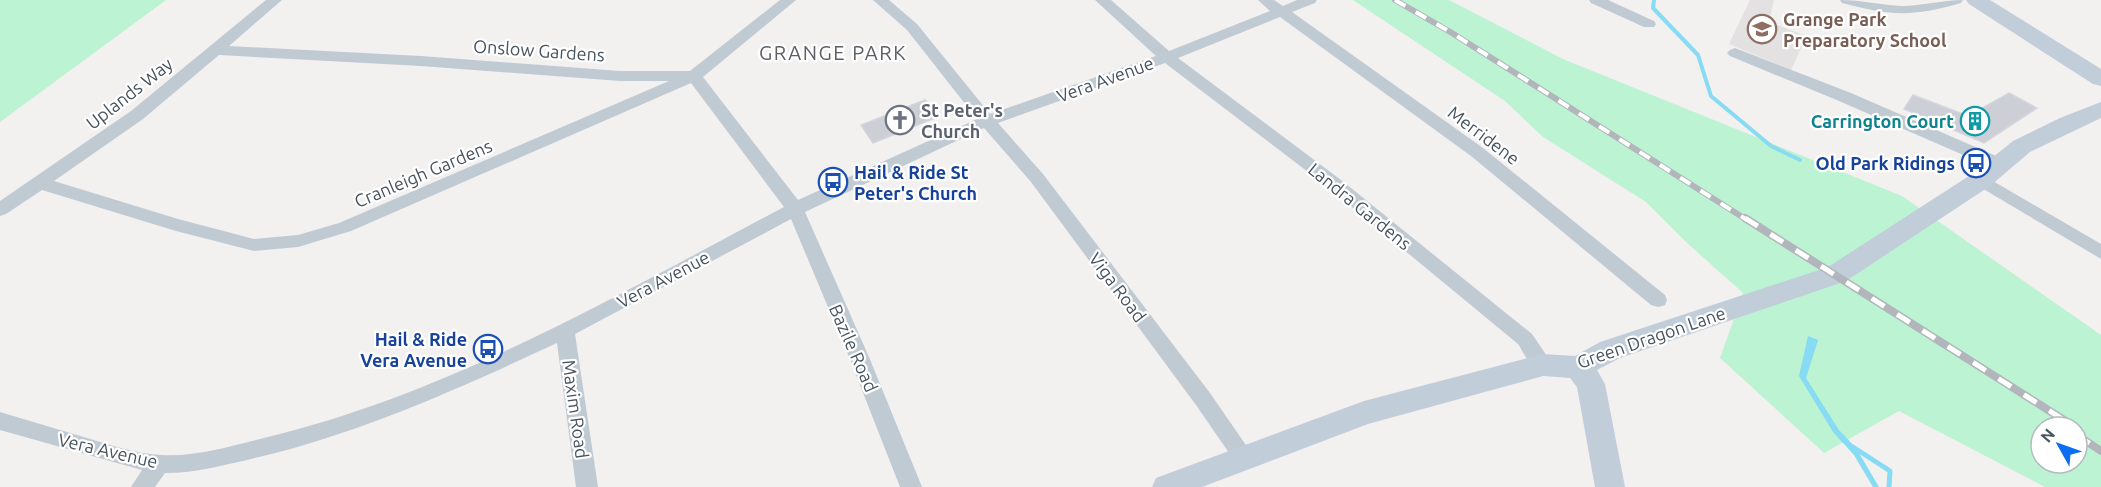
<svg xmlns="http://www.w3.org/2000/svg" width="2101" height="487" font-family="Ubuntu,sans-serif">
	<style>
		.education { fill: #e4e1e2 }
		.green { fill: #bcf3d2; fill-rule: evenodd }
		.water { fill: #87dbf3 }
		.lines { fill: none; stroke-linecap: round; stroke-linejoin: round }
		.stream-far1 { stroke: #87dbf3; stroke-width: 4 }
		.stream { stroke: #87dbf3; stroke-width: 5 }
		.building { fill: #cccfd5; stroke: #d4d6dc; stroke-width: 1.5 }
		.street { fill: #c0cad3; fill-rule: evenodd }
		.secondary { fill: #c2cdda; fill-rule: evenodd }
		.rail-far1-casing { stroke: #b2b5bb; stroke-width: 6 }
		.rail-casing { stroke: #b2b5bb; stroke-width: 8 }
		.rail-far1 { stroke: #fff; stroke-width: 4; stroke-dasharray: 12; stroke-linecap: butt }
		.rail { stroke: #fff; stroke-width: 5; stroke-dasharray: 15; stroke-linecap: butt }
		.labels { text-anchor: middle; dominant-baseline: central; stroke-width: 4.5; stroke-linejoin: round; paint-order: stroke }
		.education-label { font-size: 18px; font-weight: bold; fill: #785e54; stroke: #fff; text-anchor: start }
		.street-label { font-size: 18px; fill: #47535f; stroke: #fff }
		.worship-label { font-size: 18px; font-weight: bold; fill: #5b616d; stroke: #fff; text-anchor: start }
		.culture-label { font-size: 18px; font-weight: bold; fill: #0d838f; stroke: #fff; text-anchor: end }
		.transit-label { font-size: 18px; font-weight: bold; fill: #164399; stroke: #fff; text-anchor: end }
		.neighbourhood-label { font-size: 20px; letter-spacing: 1.5px; fill: #5c6066; stroke: #fff }
	</style>
	<rect width="100%" height="100%" fill="#f3f0f0"/>
	<polygon class="education" points="1750,0 1774,0 1769,22 1807,36 1791,70 1729,44"/>
	<g class="green">
		<polygon points="0,0 166,0 0,122"/>
		<path d="M1353,0H1449L1563,59L1902,196L2101,335V487H2045L1899,411L1824,453L1720,358L1743,293L1686,242L1646,202L1543,137L1505,101ZM2041,427H2077V463H2041Z"/>
	</g>
	<polygon class="water" points="1808,336 1818,340 1806,378 1839,430 1856,448 1879,487 1873,487 1854,455 1833,432 1799,376"/>
	<g class="lines">
		<polyline class="stream-far1" points="1654,0 1653,8 1698,55 1711,96 1771,146 1800,160"/>
		<polyline class="stream" points="1853,447 1890,471 1889,487"/>
	</g>
	<g class="building">
		<polygon points="2009,93 2037,108 1984,143 1904,109 1913,95 1968,116"/>
		<polygon points="925,100 940,116 873,143 861,125"/>
	</g>
	<g class="lines">
		<g class="street">
			<path d="M266,0H282L229,46L421,56L620,71H690L780,0H796L703,77L798,200L977,119L907,30L873,0H889L917,24L990,114L1156,56L1095,0H1111L1169,51L1270,11L1258,0H1274L1283,6L1297,0H1317L1315,3L1292,12L1483,148L1665,295L1667,300L1665,305L1658,307L1651,305L1471,156L1280,17L1178,58L1341,180L1532,334L1553,365L1550,371C1533,376 1526,356 1518,344L1329,188L1165,63L998,123L1043,174L1210,393L1250,451L1254,457L1250,463L1243,466L1236,463L1196,405L1031,182L984,128L805,212L869,357L922,487H900L849,357L791,219L575,334L598,487H576L557,343C460,388 363,432 259,457C228,464 198,473 165,473L155,487H131L142,470L0,430V412C29,421 58,429 87,438C111,445 136,454 162,455C196,457 231,446 264,438C449,394 617,295 784,207L691,83L351,231L298,247L254,251L176,231L42,190L6,214L0,216V201L131,111ZM219,55L421,66L620,81H669L339,223L298,235L254,239L178,219L54,181L143,119Z"/>
			<polygon points="1589,0 1608,0 1654,21 1656,24 1654,27 1644,27 1591,3"/>
			<path d="M1840,0C1862,0 1881,5 1902,6C1922,6 1942,0 1963,0L1961,3C1912,17 1891,16 1842,3Z"/>
			<polygon points="1735,48 1851,93 2003,159 2005,163 2003,167 1991,167 1839,101 1730,56 1727,53 1730,50"/>
			<polygon points="1981,174 2101,244 2101,259 1975,184 1972,180 1975,176"/>
		</g>
		<g class="secondary">
			<polygon points="1966,0 1990,0 2101,69 2101,86 2093,84 1969,4"/>
			<polygon points="2101,102 2101,118 2030,152 1990,186 1846,281 1620,358 1597,370 1605,384 1625,487 1595,487 1577,387 1570,378 1543,376 1368,424 1202,487 1152,487 1156,478 1364,401 1543,354 1575,356 1600,342 1828,267 1972,174 2013,141 2060,118"/>
		</g>
		<g class="rail-far1-casing">
			<polyline id="rail-far1" points="1395,0 1452,33 1747,220"/>
		</g>
		<g class="rail-casing">
			<g id="rail">
				<polyline points="1745,218 2075,427"/>
				<polyline points="2077,435 2101,451"/>
			</g>
		</g>
		<use href="#rail-far1" class="rail-far1"/>
		<use href="#rail" class="rail"/>
	</g>
	<defs>
		<g id="school-ring" transform="scale(1.5)"><circle r="9.5" fill="#fff" stroke="#8d6e63" stroke-width="1.5"/><path d="M0-5L7-2L0 1L-7-2ZM-4 1L0 2.5L4 1V4Q0 6-4 4Z" fill="#8d6e63"/></g>
		<g id="church-ring" transform="scale(1.5)"><circle r="9.5" fill="#fff" stroke="#6b7280" stroke-width="1.5"/><path d="M-1.2-6h2.4v3.5h3.3v2.4h-3.3V6h-2.4V-.1h-3.3v-2.4h3.3Z" fill="#6b7280"/></g>
		<g id="building-ring" transform="scale(1.5)"><circle r="9.5" fill="#fff" stroke="#0f9aa8" stroke-width="1.5"/><path d="M-4-6H4V6H1V3H-1V6H-4ZM-2.5-4.3h1.7v1.8h-1.7ZM.8-4.3h1.7v1.8H.8ZM-2.5-1h1.7V.8h-1.7ZM.8-1h1.7V.8H.8Z" fill="#0f9aa8"/></g>
		<g id="bus-ring" transform="scale(1.5)"><circle r="9.5" fill="#fff" stroke="#1a4fb4" stroke-width="1.5"/><path d="M-5-6H5V4H4V6H2V4H-2V6H-4V4H-5ZM-3.5-4V0h7V-4ZM-3.5 1.2v1.5H-2V1.2ZM2 1.2v1.5H3.5V1.2Z" fill="#1a4fb4"/></g>
	</defs>
	<g fill-rule="evenodd">
		<use href="#school-ring" x="1762" y="29"/>
		<use href="#church-ring" x="900" y="120"/>
		<use href="#building-ring" x="1975" y="121"/>
		<use href="#bus-ring" x="1976" y="163"/>
		<use href="#bus-ring" x="833" y="182"/>
		<use href="#bus-ring" x="488" y="349"/>
	</g>
	<g class="labels">
		<g class="education-label">
			<text x="1783" y="19">Grange Park<tspan x="1783" dy="21">Preparatory School</tspan></text>
		</g>
		<g class="street-label">
			<text transform="translate(539 50) rotate(4)">Onslow Gardens</text>
			<text transform="translate(1105 79) rotate(-20)">Vera Avenue</text>
			<text transform="translate(129 93) rotate(-38)">Uplands Way</text>
			<text transform="translate(1484 135) rotate(37)">Merridene</text>
			<text transform="translate(423 173) rotate(-23)">Cranleigh Gardens</text>
			<text transform="translate(1360 206) rotate(39)">Landra Gardens</text>
			<text transform="translate(663 279) rotate(-28)">Vera Avenue</text>
			<text transform="translate(1118 287) rotate(53)">Viga Road</text>
			<text transform="translate(1651 337) rotate(-19)">Green Dragon Lane</text>
			<text transform="translate(854 348) rotate(66)">Bazile Road</text>
			<text transform="translate(576 409) rotate(82)">Maxim Road</text>
			<text transform="translate(108 450) rotate(13)">Vera Avenue</text>
		</g>
		<g class="worship-label">
			<text x="921" y="110">St Peter's<tspan x="921" dy="21">Church</tspan></text>
		</g>
		<g class="culture-label">
			<text x="1954" y="121">Carrington Court</text>
		</g>
		<g class="transit-label">
			<text x="1955" y="163">Old Park Ridings</text>
			<text x="854" y="172" text-anchor="start">Hail &amp; Ride St<tspan x="854" dy="21">Peter's Church</tspan></text>
			<text x="467" y="339">Hail &amp; Ride<tspan x="467" dy="21">Vera Avenue</tspan></text>
		</g>
		<g class="neighbourhood-label">
			<text x="833" y="52">GRANGE PARK</text>
		</g>
	</g>
	<g transform="translate(2059 445) rotate(310)"><circle r="28" fill="#ffffff" stroke="#b5babf" stroke-width="1.5"/>
	<path d="M0-4.5L10 22L0 15L-10 22Z" fill="#0c6df1"/>
	<text y="-9" font-size="16" font-weight="bold" text-anchor="middle" fill="#47535f">N</text>
	</g>
</svg>
